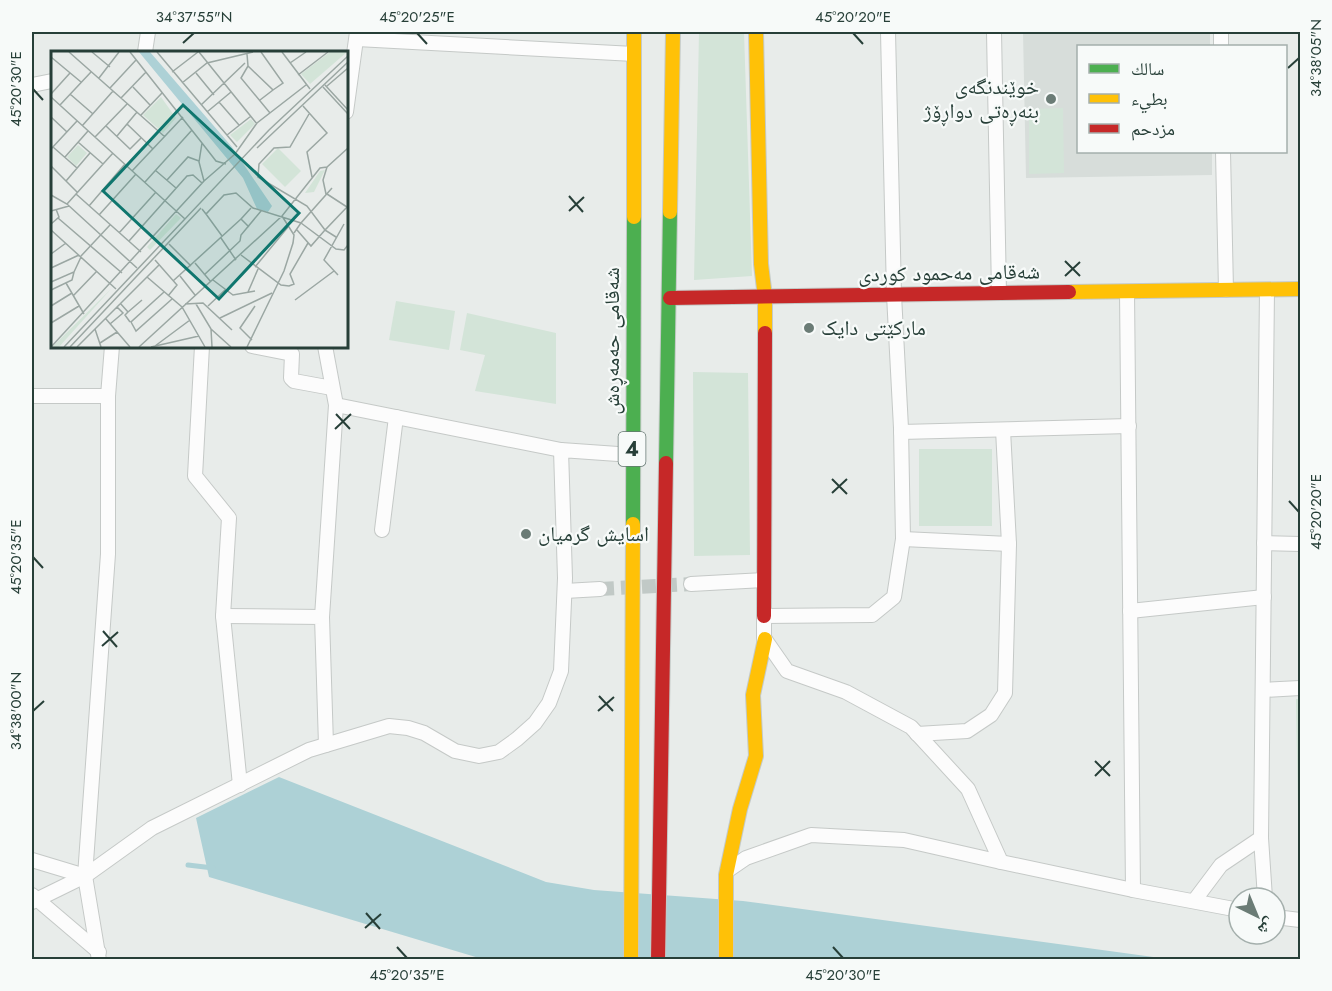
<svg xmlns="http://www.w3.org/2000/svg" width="1332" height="991" font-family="Jost,'Noto Naskh Arabic',sans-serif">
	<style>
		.built { fill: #d7ddda }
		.green { fill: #d3e4d8 }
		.water { fill: #add1d6 }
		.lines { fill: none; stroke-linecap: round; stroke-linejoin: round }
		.stream { stroke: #add1d6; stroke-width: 5 }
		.street-tunnel { stroke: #c1c9c6; stroke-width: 14; stroke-dasharray: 14 7; stroke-linecap: butt }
		.street-casing { stroke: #c5c9c7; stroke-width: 16 }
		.fast-casing { stroke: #c4cac7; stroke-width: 16 }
		.slow-casing { stroke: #c4cac7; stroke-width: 16 }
		.jam-casing { stroke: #c4cac7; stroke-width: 16 }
		.street { stroke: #fcfcfc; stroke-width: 14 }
		.fast { stroke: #4caf50; stroke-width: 14 }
		.slow { stroke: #ffc107; stroke-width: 14 }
		.jam { stroke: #c62828; stroke-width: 14 }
		.ticks { fill: none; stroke: #273f38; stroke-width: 2 }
		.poi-dot { fill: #6b7c76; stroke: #f7faf9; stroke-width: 2 }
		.labels { text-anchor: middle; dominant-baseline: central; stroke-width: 4.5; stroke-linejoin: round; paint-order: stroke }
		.shield { fill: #f7faf9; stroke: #657772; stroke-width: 1.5 }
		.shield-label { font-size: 20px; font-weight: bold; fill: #273f38 }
		.poi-label { font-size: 21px; fill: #273f38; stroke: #f7faf9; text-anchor: start }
		.street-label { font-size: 21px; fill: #273f38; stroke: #f7faf9 }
		.inset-road { fill: none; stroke: #9ba7a3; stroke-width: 1.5 }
		.view { fill: #0f766e; fill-opacity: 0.15; stroke: #0f766e; stroke-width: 3 }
		.inset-edge { fill: none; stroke: #273f38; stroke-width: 3 }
		.neatline { fill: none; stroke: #273f38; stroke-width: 2 }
		.ticks-label { font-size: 15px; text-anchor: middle; fill: #273f38 }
	</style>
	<rect width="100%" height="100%" fill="#e8ecea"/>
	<polygon class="built" points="1023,32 1210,32 1210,46 1078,46 1078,152 1212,152 1212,175 1026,178"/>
	<g class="green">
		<polygon points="699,32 744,32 752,276 694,280"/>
		<polygon points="1063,108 1064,173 1029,174 1029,109"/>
		<polygon points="396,301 455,311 449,350 389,340"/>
		<polygon points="467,313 556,333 556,404 475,391 485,355 460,350"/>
		<polygon points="693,372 748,373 750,555 694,556"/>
		<rect x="919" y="449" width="73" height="77"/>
		<polygon points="1296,699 1300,699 1300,866 1299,866"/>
	</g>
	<polygon class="water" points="279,777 546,882 594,890 743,901 1168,959 489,959 479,958 209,877 196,818"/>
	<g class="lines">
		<polyline class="stream" points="188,865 213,868"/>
		<polyline class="street-tunnel" points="600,589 691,584"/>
		<g class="street-casing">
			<g id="street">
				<polyline points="888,32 894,295 901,428 903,539 894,597 872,615 764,616 764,638 787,671 846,692 911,727 968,789 1001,862 1133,890 1239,910"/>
				<polyline points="994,32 999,293"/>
				<polyline points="1221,32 1221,46"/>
				<polyline points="357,39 634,54"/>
				<polyline points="145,52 148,32"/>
				<polyline points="32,85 52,81"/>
				<polyline points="346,112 357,32"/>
				<polyline points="1223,152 1226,290"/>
				<polyline points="1127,292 1133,890"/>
				<polyline points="202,346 195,476 229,518 223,616 240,785"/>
				<polyline points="252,346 292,354 291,378 294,381 332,388"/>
				<polyline points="32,396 108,396"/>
				<polyline points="336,405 561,450"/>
				<polyline points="901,432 1129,426"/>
				<polyline points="382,530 396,417"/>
				<polyline points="903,539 1009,544"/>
				<polyline points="1264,543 1300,544"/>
				<polyline points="691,584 764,580"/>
				<polyline points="565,591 600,589"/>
				<polyline points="1130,611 1264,597"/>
				<polyline points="223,616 322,617 326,745"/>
				<polyline points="322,617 336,405 325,346"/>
				<polyline points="1263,690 1300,688"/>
				<polyline points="917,734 967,731 991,715 1005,693 1009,544 1003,430"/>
				<polyline points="32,860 85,876"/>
				<polyline points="727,871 746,858 811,835 904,840 1001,862"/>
				<polyline points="32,895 99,952"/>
				<polyline points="1265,898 1261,838 1267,290"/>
				<polyline points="1194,901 1221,865 1261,838"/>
				<polyline points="32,902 85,876 152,828 309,750 389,726 408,728 424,733 455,751 479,756 499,752 517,739 535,723 549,703 561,671 565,578 561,450 632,455"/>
				<polyline points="1275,917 1300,920"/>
				<polyline points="99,960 85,876 108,554 108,396 112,346"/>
			</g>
		</g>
		<g class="fast-casing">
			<g id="fast">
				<polyline points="666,463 670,212"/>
				<polyline points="633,524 634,217"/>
			</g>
		</g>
		<g class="slow-casing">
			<g id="slow">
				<polyline points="756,32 761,264 765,297 765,333"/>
				<polyline points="670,212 673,32"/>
				<polyline points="634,217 634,32"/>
				<polyline points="1069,292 1300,289"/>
				<polyline points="631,960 633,524"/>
				<polyline points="726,960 726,875 740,809 756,756 753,695 765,639"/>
			</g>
		</g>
		<g class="jam-casing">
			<g id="jam">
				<polyline points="670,298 1069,292"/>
				<polyline points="764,616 765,333"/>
				<polyline points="658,960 666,463"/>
			</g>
		</g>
		<use href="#street" class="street"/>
		<use href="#fast" class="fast"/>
		<use href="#slow" class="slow"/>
		<use href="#jam" class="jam"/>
	</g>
	<path class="ticks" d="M417,33L427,44M853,33L863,44M183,43L194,33M1288,68L1299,58M33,89L43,100M569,196L583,212M569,211L584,197M1065,261L1080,276M1065,276L1080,262M336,414L350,429M335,429L351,414M832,479L847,494M832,493L847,479M1289,501L1299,512M33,557L43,568M103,631L117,647M102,646L118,632M599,696L613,711M33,711L44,701M598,711L614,697M1095,761L1110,776M1095,776L1110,761M366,913L380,929M365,928L381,914M397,947L407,958M833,947L843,958"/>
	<g class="poi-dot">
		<circle cx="1051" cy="99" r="6"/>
		<circle cx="809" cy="328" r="6"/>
		<circle cx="526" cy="534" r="6"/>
	</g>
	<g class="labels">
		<rect class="shield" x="618.5" y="432" width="27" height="34" rx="4.5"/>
		<g class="shield-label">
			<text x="632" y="449">4</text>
		</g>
		<g class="poi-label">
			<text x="1039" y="87" text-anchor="end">خوێندنگەی<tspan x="1039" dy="24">بنەڕەتی دواڕۆژ</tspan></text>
			<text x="821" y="328">مارکێتی دایک</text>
			<text x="538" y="534">اسايش گرميان</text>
		</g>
		<g class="street-label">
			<text transform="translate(949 273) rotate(-1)">شەقامی مەحمود کوردی</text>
			<text transform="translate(612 341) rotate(-90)">شەقامی حەمەڕەش</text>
		</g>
	</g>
	<g transform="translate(51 51)">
		<rect width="297" height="297" fill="#e8ecea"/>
		<path d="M279,1H296L259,33L250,23ZM110,46L125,67L112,82L92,64ZM200,68L204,73L186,91L179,84ZM27,94L36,102L25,115L16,106ZM227,97L250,120L234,136L211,113ZM274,119L263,141L254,142L269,120ZM125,163L130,167L99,199L96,196ZM60,238L8,296H1Z" fill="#d3e4d8"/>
		<path d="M88,1H99L181,96L221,155L217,161L206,158L192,127Z" fill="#add1d6"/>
		<path class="inset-road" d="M18,1L114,86M41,1L59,16M106,1L186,96M148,1L206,73M210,1L232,32L222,39M231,1L259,38M196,3L197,15L190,27L219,62M0,6L30,31M239,12L255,1M197,15L222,39L209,49M121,21L147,1M145,22L163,44M247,24L277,1M48,27L68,1M131,32L156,12L202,1M274,34L297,59M276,35L297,17M82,36L99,54M272,36L297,63M59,37L85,9M0,43L19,22M19,43L42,63M0,46L134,168M70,47L95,21M168,51L188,74M9,54L40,21M150,54L194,12M252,55L276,82L256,101L261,126M156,61L180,41M258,63L239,96L223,97L208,113L207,126L256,155L274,179L297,155M90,64L111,42M0,66L16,81M76,73L102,98M31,75L62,40M55,75L79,98L90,87M176,84L200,65M66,85L86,61M44,86L76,53M27,91L52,113M151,92L165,110L175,113M2,96L26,117M206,97L297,11M0,98L26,70M14,106L37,80M0,115L26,141M104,119L125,137M81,120L132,66M116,129L137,106L148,110M15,130L39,102M153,130L184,103L206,72L255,34M94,131L141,79M281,137L250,172L285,198L293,199L297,194M25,143L90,201M275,143L272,129L276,116M276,143L296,156M0,144L16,153L86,217M16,153L62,102M38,155L74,113M151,158L155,163L173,144L185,142L202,157L250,172L243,182M0,160L18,155M155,163L171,185M48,164L85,123M7,167L71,222M0,173L8,166L5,158M198,176L190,168L200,157M0,179L65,238M246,179L260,195L274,179L285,186M68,182L105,141M170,187L185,209M78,190L136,125L142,124L151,132M118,193L140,215M0,203L15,192M190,204L230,234L238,235L243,233L239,223L257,192M30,205L59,174M104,209L126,234L117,245M144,212L160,231M204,216L237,176M0,217L28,204M153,224L189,190L190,184L210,160M287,224L273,209L293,173M129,225L144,244M96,226L131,256L154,296M162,229L182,244L204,240M122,230L190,168M0,231L23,221L30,206M15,232L33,263M0,239L21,229L23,221M113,241L80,271L85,280L121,248M197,241L207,218M22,245L46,220M244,249L283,220M69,252L77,261L74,264L79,271M134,253L152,252L181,279M145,253L160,278L180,296M0,255L21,242M157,255L174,239M77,261L91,249M169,267L221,242M55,268L79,296M0,272L28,255M59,273L72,262L66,256M44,278L50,296M160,278L161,296M201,289L189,277L204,255M49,292L66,281M104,295L139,269M0,296L153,130L148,111L151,92L79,1M13,296L218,79L297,5M19,296L150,157M26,296L108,214M88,296L231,165L269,117L276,116L297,97M100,296L148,285M196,296L233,220L242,192L243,184L231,165"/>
		<path class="view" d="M132,54L248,162L168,248L52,140Z"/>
		<rect width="297" height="297" class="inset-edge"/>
	</g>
	<rect width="1332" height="991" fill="none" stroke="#f7faf9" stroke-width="66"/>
	<rect x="1077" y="45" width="210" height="108" fill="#f7faf9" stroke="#a4afac" stroke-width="1.5"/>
	<rect x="1089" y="64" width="30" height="9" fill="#4caf50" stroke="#a4afac" stroke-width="1.5"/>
	<text x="1131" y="75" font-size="18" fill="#273f38">سالك</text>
	<rect x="1089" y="94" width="30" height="9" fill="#ffc107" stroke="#a4afac" stroke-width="1.5"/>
	<text x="1131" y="105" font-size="18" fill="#273f38">بطيء</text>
	<rect x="1089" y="124" width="30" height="9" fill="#c62828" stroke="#a4afac" stroke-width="1.5"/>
	<text x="1131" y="135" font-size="18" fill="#273f38">مزدحم</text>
	<g transform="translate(1257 916) rotate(137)"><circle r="28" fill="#f7faf9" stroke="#a4afac" stroke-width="1.5"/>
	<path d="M0-4.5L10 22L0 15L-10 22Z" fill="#6b7c76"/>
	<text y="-9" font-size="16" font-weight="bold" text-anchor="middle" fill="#273f38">ش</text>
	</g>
	<rect x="33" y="33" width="1266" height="925" class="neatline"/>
	<g class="ticks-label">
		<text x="194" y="22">34°37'55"N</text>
		<text x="417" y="22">45°20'25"E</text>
		<text x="853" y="22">45°20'20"E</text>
		<text transform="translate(1316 58) rotate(-90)" y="5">34°38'05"N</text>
		<text transform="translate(16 89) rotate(-90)" y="5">45°20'30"E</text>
		<text transform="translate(1316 512) rotate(-90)" y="5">45°20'20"E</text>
		<text transform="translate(16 557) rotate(-90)" y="5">45°20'35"E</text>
		<text transform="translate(16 711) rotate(-90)" y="5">34°38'00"N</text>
		<text x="407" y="980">45°20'35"E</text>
		<text x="843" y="980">45°20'30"E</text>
	</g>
</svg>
